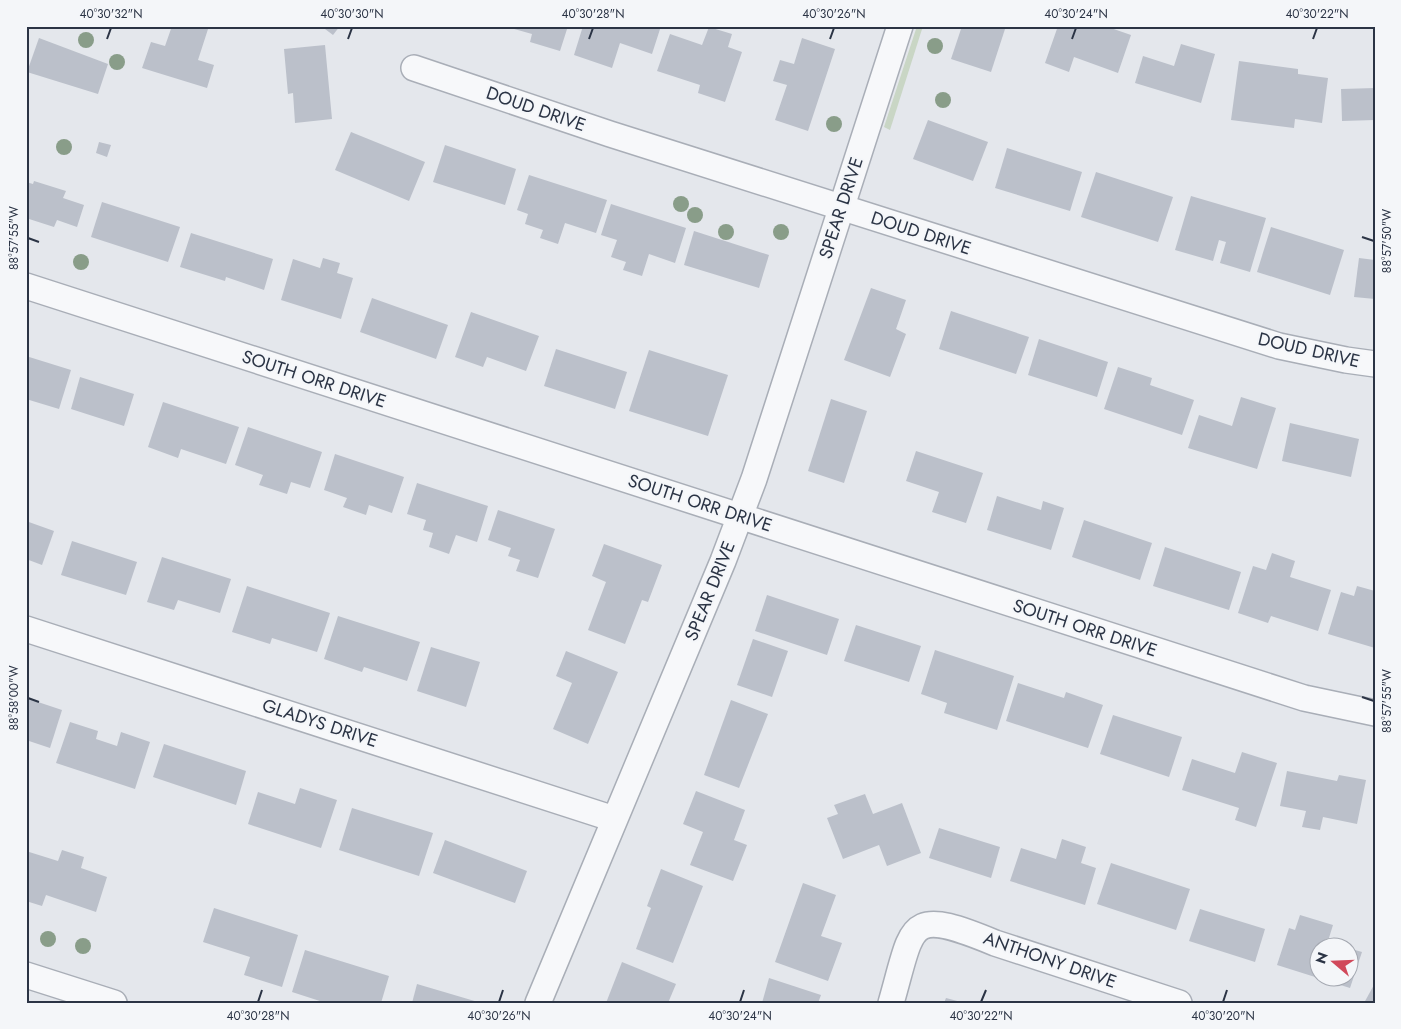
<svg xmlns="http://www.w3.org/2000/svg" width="1401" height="1029" font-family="Jost,sans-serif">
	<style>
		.green { fill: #c9d6c5 }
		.building { fill: #bbc0ca }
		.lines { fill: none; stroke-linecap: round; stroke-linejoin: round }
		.minor-casing { stroke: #a9aeb7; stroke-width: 28 }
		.minor { stroke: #f7f8fa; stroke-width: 25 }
		.tree { fill: #899d89 }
		.ticks { fill: none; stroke: #2b3445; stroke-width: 2 }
		.labels { text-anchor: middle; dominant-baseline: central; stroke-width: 4; stroke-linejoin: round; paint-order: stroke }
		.street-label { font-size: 18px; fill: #2b3445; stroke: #f4f6f9 }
		.neatline { fill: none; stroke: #2b3445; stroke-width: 2 }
		.ticks-label { font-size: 12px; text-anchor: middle; fill: #2b3445 }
	</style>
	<rect width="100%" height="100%" fill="#e4e7ec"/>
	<polygon class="green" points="917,26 923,26 890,130 884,127"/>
	<g class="building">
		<polygon points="172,26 209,26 198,60 214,65 207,88 142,68 151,42 165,46"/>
		<polygon points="321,26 340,26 333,35"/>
		<polygon points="568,26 560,51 530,42 532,34 507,27"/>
		<polygon points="583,26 661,26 652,54 620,43 612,68 574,55"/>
		<polygon points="962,26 1006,26 991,72 951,59"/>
		<polygon points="1058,26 1105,26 1131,35 1118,73 1074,57 1069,72 1045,63"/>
		<polygon points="709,27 732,34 728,47 742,52 725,102 698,93 700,85 657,71 670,34 702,45"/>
		<polygon points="39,38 108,64 98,94 27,72"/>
		<polygon points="802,38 835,49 808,131 775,120 787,85 773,81 780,60 794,64"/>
		<polygon points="1181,44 1215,54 1201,103 1135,83 1143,56 1174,66"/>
		<polygon points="325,45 332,119 295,123 293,93 288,94 284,49"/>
		<polygon points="1239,61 1298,69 1298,74 1328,78 1322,123 1295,119 1294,128 1231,120"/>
		<polygon points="1375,88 1375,120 1342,121 1341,89"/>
		<polygon points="928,120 988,142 973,181 913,159"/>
		<polygon points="351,132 425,162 409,201 335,170"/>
		<polygon points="99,142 111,145 107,157 96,153"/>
		<polygon points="445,145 516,169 505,205 433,182"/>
		<polygon points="1007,148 1082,172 1070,211 995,188"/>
		<polygon points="1096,172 1173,197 1158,242 1081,217"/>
		<polygon points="529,175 607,200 596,233 565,223 558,244 540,238 543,230 525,224 528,214 517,210"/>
		<polygon points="34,181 66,191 63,198 84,205 77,227 57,220 54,227 26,218 26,182 33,184"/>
		<polygon points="1191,196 1266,218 1250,272 1220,263 1226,242 1219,240 1213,261 1175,250"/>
		<polygon points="102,202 180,227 168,262 91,237"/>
		<polygon points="611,204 686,228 675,263 649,254 642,276 623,270 626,262 611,257 617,240 601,235"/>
		<polygon points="1271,227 1344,250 1330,295 1257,272"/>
		<polygon points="694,231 769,255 759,288 684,265"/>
		<polygon points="191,233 273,259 264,290 226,277 225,281 180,267"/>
		<polygon points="323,258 340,263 337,273 353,278 341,319 281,300 293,259 320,268"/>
		<polygon points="1359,258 1375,260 1375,299 1354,297"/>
		<polygon points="871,288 906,300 896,329 906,334 890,377 844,360"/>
		<polygon points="372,298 448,325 436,359 360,332"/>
		<polygon points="951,311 1029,337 1016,374 939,349"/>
		<polygon points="471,312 539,336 526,371 487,357 483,367 455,357"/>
		<polygon points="1039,339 1108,362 1097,397 1028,375"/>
		<polygon points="556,349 627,372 615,409 544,386"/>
		<polygon points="649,350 728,375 708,436 629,411"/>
		<polygon points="26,356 71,370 59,409 26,399"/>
		<polygon points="1118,367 1152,378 1150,385 1194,400 1182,435 1104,409"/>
		<polygon points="80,377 134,394 124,426 71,409"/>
		<polygon points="1241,397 1276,408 1257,469 1188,448 1199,415 1232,426"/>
		<polygon points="831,399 867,411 844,483 808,471"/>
		<polygon points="163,402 239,427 226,464 181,449 178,458 148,447"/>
		<polygon points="1290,423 1359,439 1351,477 1282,461"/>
		<polygon points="248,427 322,452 310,488 291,482 287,494 259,485 263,475 235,465"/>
		<polygon points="916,451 983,473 966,523 932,512 939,492 906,481"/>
		<polygon points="335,454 404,477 392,513 369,505 366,515 343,507 347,498 324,490"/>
		<polygon points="417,483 488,506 477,542 456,535 449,554 429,547 433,533 423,530 426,520 407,514"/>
		<polygon points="997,496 1041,510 1043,501 1064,508 1051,550 987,530"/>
		<polygon points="498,510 555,529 538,578 516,571 520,560 508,556 511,548 488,540"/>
		<polygon points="1084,520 1152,543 1140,580 1072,557"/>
		<polygon points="26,521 54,531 42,565 26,559"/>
		<polygon points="72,541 137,562 126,595 61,575"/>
		<polygon points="604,544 662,565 648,602 642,600 625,644 588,630 606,582 592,576"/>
		<polygon points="1165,547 1241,572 1229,610 1153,586"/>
		<polygon points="1272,553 1295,561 1290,577 1331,590 1318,631 1271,616 1268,623 1238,613 1253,566 1266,570"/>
		<polygon points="162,557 231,579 220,613 178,600 174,610 147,602"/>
		<polygon points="247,586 330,613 317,652 272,638 270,644 232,632"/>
		<polygon points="1357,586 1375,591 1375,648 1328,634 1341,592 1354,596"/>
		<polygon points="767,595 839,619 827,655 755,631"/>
		<polygon points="338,616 420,642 407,681 364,667 362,672 324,659"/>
		<polygon points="856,625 921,646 909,682 844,661"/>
		<polygon points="753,639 788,651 772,697 737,685"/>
		<polygon points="431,647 480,662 466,707 417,691"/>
		<polygon points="935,650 1014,676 997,730 944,713 947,703 921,694"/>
		<polygon points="566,651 618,672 588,744 553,729 572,683 556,676"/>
		<polygon points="1018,683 1064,698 1066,692 1103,705 1088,748 1006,721"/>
		<polygon points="26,698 62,710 50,748 26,740"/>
		<polygon points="731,700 768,714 739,788 704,775"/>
		<polygon points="1113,715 1182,737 1169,777 1100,754"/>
		<polygon points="70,722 98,731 96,739 117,746 121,732 150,742 135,789 56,763"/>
		<polygon points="164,744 246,771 236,805 153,777"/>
		<polygon points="1242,752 1277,763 1256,827 1235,820 1239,808 1182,790 1192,759 1235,773"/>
		<polygon points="1287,771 1337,781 1339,775 1366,780 1357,824 1323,817 1320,830 1302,827 1306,811 1280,806"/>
		<polygon points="300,788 337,800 321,848 248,824 258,792 295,804"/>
		<polygon points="696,791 745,810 734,840 747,845 733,881 690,865 703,832 683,824"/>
		<polygon points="865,794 873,814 902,803 921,853 887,866 879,845 843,859 827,818 838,814 834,805"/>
		<polygon points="352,808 433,833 419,876 339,850"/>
		<polygon points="939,828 1000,847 991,878 929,858"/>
		<polygon points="1062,839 1086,847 1081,863 1096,868 1085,905 1010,881 1021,848 1056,859"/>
		<polygon points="445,840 527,871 515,903 433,873"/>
		<polygon points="62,850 84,857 81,868 107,877 96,912 46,895 42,906 26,901 26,851 58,861"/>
		<polygon points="1111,863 1190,889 1176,930 1097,904"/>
		<polygon points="661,869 703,886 673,963 636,949 651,908 647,906"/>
		<polygon points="803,883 836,895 821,936 842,943 828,981 775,962"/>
		<polygon points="214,908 298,935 282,987 244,975 250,957 203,942"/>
		<polygon points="1200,909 1265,929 1255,962 1189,941"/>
		<polygon points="1300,915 1333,925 1328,941 1343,946 1318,946 1318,976 1348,976 1348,948 1362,952 1350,988 1277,965 1289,928 1295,930"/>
		<polygon points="305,950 389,976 381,1003 351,1001 350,1003 326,1003 292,992"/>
		<polygon points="622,962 676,984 668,1003 606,1003"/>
		<polygon points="769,978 821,995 818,1003 762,1003"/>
		<polygon points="1375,983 1375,1003 1364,1003"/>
		<polygon points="417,984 478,1002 478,1003 412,1003"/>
		<polygon points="946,998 961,1002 961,1003 944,1003"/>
	</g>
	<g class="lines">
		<g class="minor-casing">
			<g id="minor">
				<polyline points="414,68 610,134 1279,346 1346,360 1375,364"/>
				<polyline points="26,286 1304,698 1375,713"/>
				<polyline points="26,629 614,819"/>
				<polyline points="26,975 114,1003"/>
				<polyline points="538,1003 723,561 754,479 900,26"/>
				<path d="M891,1003C914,923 906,906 995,943L1179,1003"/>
			</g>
		</g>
		<use href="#minor" class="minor"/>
	</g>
	<g class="tree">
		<circle cx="86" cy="40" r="8"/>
		<circle cx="935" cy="46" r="8"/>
		<circle cx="117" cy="62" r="8"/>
		<circle cx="943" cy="100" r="8"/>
		<circle cx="834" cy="124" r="8"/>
		<circle cx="64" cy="147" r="8"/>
		<circle cx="681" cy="204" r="8"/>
		<circle cx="695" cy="215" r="8"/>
		<circle cx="726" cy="232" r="8"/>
		<circle cx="781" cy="232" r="8"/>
		<circle cx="81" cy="262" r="8"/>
		<circle cx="48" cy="939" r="8"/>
		<circle cx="83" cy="946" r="8"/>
	</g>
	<path class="ticks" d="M107,39L111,28M348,39L352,28M589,39L593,28M830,39L834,28M1072,39L1076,28M1313,39L1317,28M1362,237L1374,241M28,238L39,242M1362,697L1374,701M28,698L39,702M258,1002L262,990M499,1002L503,990M740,1002L744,990M981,1002L986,990M1223,1002L1227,990"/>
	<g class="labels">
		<g class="street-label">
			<text transform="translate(536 109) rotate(19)">DOUD DRIVE</text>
			<text transform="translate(841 208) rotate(-72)">SPEAR DRIVE</text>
			<text transform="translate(921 233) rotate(18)">DOUD DRIVE</text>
			<text transform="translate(1309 350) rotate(13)">DOUD DRIVE</text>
			<text transform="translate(314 379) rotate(18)">SOUTH ORR DRIVE</text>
			<text transform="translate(700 503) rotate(18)">SOUTH ORR DRIVE</text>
			<text transform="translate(710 591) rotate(-68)">SPEAR DRIVE</text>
			<text transform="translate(1085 628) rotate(18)">SOUTH ORR DRIVE</text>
			<text transform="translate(320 723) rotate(18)">GLADYS DRIVE</text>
			<text transform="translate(1050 960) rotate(19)">ANTHONY DRIVE</text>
		</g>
	</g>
	<rect width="1401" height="1029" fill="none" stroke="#f4f6f9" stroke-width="55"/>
	<g transform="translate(1334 962) rotate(289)"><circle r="24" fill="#f4f6f9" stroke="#a4a8b1"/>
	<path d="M0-4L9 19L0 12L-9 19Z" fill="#d1495b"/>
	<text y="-8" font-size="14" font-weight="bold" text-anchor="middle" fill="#2b3445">N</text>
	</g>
	<rect x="28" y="28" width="1346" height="974" class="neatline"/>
	<g class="ticks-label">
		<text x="111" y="18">40°30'32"N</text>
		<text x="352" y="18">40°30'30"N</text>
		<text x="593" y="18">40°30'28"N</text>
		<text x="834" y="18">40°30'26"N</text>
		<text x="1076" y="18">40°30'24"N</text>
		<text x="1317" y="18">40°30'22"N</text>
		<text transform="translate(14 238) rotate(-90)" y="4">88°57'55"W</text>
		<text transform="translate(1387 241) rotate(-90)" y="4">88°57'50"W</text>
		<text transform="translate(14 698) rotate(-90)" y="4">88°58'00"W</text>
		<text transform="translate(1387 701) rotate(-90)" y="4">88°57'55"W</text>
		<text x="258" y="1020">40°30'28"N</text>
		<text x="499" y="1020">40°30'26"N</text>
		<text x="740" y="1020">40°30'24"N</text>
		<text x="981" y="1020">40°30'22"N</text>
		<text x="1223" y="1020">40°30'20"N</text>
	</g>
</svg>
